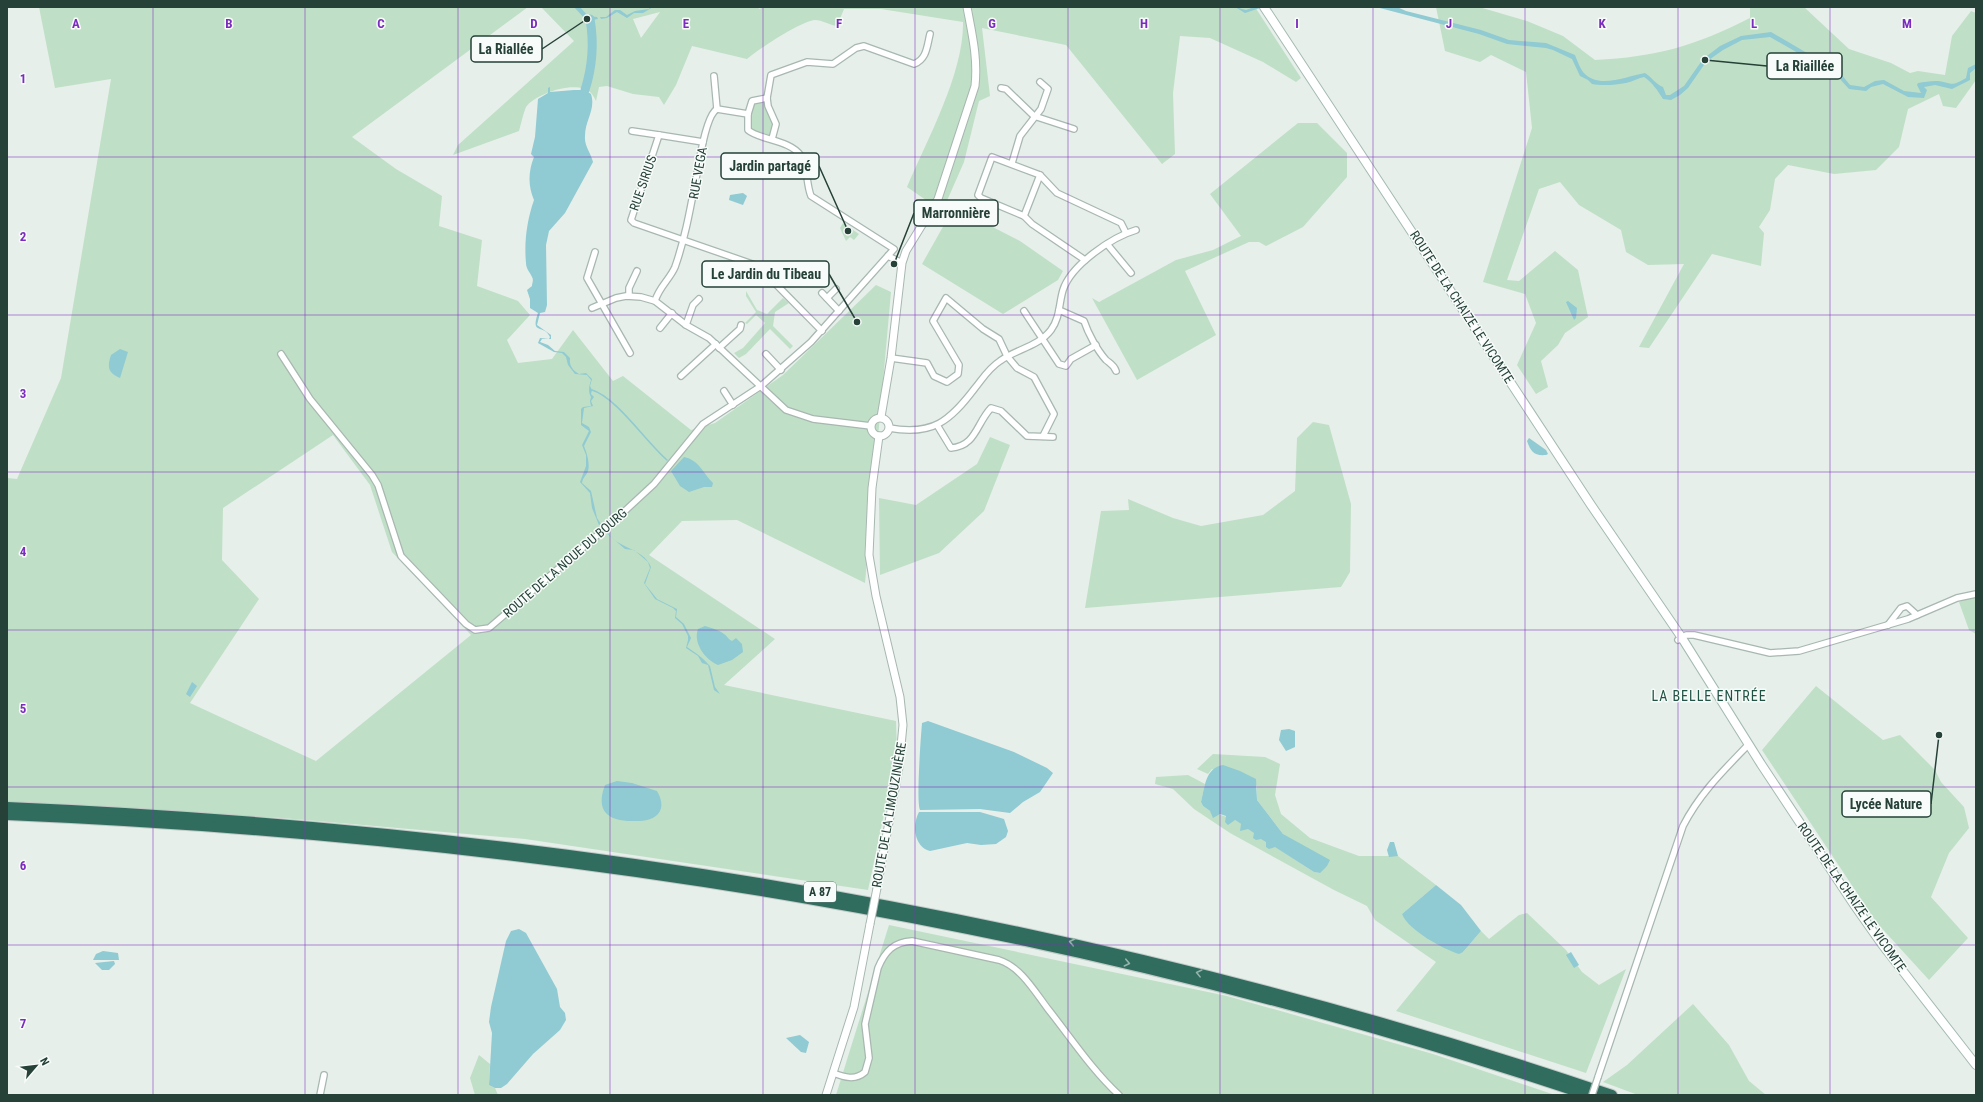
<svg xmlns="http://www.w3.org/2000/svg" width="1983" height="1102" font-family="'Roboto Condensed',sans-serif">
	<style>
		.green { fill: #c0dfc7; fill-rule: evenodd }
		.water { fill: #90cad2 }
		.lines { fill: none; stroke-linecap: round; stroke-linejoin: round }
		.stream { stroke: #90cad2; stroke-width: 1.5 }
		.river { stroke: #90cad2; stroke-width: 9 }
		.minor-casing { stroke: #a8b7b1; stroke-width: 8 }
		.tertiary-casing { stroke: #a8b7b1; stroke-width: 9 }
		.secondary-casing { stroke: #a4bab2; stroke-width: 10 }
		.motorway-casing { stroke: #c2cac7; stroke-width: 12 }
		.minor { stroke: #fff; stroke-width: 5.5 }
		.tertiary { stroke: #fff; stroke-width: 7 }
		.secondary { stroke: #fff; stroke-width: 8 }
		.motorway { stroke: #316d5e; stroke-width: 10 }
		.minor-bridge-casing { stroke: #a8b7b1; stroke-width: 8; stroke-linecap: butt }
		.tertiary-bridge-casing { stroke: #a8b7b1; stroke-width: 9; stroke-linecap: butt }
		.minor-bridge { stroke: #fff; stroke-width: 5.5 }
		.tertiary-bridge { stroke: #fff; stroke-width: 7 }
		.oneway { stroke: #94b4ac }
		.grid { fill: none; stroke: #7b2cbf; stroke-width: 1; stroke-opacity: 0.55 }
		.labels { text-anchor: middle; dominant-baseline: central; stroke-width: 3; stroke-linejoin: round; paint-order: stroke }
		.shield { fill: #f7fbf9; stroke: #647972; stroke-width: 1 }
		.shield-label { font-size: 12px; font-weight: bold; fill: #254138 }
		.street-label { font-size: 13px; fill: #254138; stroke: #f7fbf9 }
		.neighbourhood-label { font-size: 14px; letter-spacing: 1px; fill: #215344; stroke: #f7fbf9 }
		.grid-label { font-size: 13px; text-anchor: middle; font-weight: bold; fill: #7b2cbf; stroke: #f7fbf9; stroke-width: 3; stroke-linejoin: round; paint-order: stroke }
		.leader { fill: none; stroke: #254138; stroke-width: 1.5 }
		.callout-dot { fill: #254138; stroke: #f7fbf9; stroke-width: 1.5 }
		.callout { fill: #f7fbf9; stroke: #254138; stroke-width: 1.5 }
		.callout-label { font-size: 14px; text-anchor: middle; font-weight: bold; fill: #254138 }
	</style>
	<rect width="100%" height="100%" fill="#e6efea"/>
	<g class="green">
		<path d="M39,7H528L352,137L396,169L442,196L439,226L482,240L477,286L518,301L530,315L507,340L518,363L552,359L573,330L613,381L623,376L691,430L715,423L783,375L876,285L891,292L865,583L737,520L682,521L649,555L775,639L724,685L896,721L897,753L868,890L525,839L282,818L7,803V478L17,479L61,378L111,79L55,88ZM333,435L370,485L392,552L471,635L316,761L190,703L259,599L222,560L223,508Z"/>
		<path d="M541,7H756L760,9L762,7H1255L1301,78L1296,82L1263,62L1210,38L1180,36L1173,93L1175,154L1162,164L1066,45L982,28L990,96L979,101L964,162L946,203L1020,241L1063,271L1058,280L1003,314L922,264L949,216L907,187C927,140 964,73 963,22L881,9H844L837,26C830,25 822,20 815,20C801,21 759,49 747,59L692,46L676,85L664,105L659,97L633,94L607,86L599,87L596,101C595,99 593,95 591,93C578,79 536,93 526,107C523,114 521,124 519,131L453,155L458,145L574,41ZM660,12L641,38L633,19Z"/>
		<path d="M1436,7H1479L1527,21L1563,36L1595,60C1656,57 1695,46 1750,18V7H1804L1849,49L1891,63L1910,73L1918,71L1945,75L1952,36L1971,11L1976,13V80L1956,108L1943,106L1939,94L1908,109L1899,147L1876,170L1834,174L1788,165L1775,179L1770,210L1759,227L1764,233L1761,266L1712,254L1649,348L1639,347L1684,264L1648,265L1626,252L1621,230L1579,205L1560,182L1539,189L1507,280L1519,281L1555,251L1578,270L1588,317L1565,333L1558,345L1541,361L1548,387L1536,394L1517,365L1536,323L1525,294L1483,282L1532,128L1526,72L1491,55L1480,62L1445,51Z"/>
		<path d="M763,102L775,124L771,135C764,136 753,132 750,127L753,104Z"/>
		<polygon points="1298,123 1317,123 1347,153 1347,177 1303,227 1266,246 1259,242 1249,242 1185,271 1216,335 1137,380 1092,298 1099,302 1176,260 1213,250 1241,236 1210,194"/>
		<polygon points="843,223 859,234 854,240 850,237 846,241 840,228"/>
		<polygon points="746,291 757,310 767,314 783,298 789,303 775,312 773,326 793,346 790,349 770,329 746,354 739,358 734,353 743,348 765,323 756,315 747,324 745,323 756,312 746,296"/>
		<polygon points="1313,422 1329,425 1351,504 1350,572 1341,587 1085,608 1101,511 1129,510 1128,499 1173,518 1201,526 1263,515 1295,491 1297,438"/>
		<polygon points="990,437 1010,445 984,511 939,553 880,575 879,498 916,505 977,464"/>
		<polygon points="1976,596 1976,634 1969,630 1959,602"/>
		<polygon points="1816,686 1883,740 1900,735 1935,770 1941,782 1964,807 1969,828 1949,853 1931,897 1968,938 1929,980 1877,923 1762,750"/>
		<polygon points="1213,754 1265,757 1280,764 1275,795 1281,814 1310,838 1359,856 1398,856 1436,885 1402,914 1463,952 1481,931 1489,939 1519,915 1527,913 1566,950 1582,972 1599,985 1626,969 1586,1073 1396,1011 1436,962 1375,920 1367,906 1334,890 1230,833 1194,809 1173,789 1155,784 1156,777 1188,775 1205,784 1201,802 1203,806 1210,811 1235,820 1314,872 1320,873 1283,834 1257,800 1257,786 1212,769 1208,774 1197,769"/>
		<polygon points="889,925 1227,996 1433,1054 1555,1095 836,1095"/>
		<polygon points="1693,1004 1729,1045 1749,1081 1766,1095 1638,1095 1603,1082 1627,1065"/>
		<polygon points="479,1055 490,1064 489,1085 495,1088 498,1095 475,1095 470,1078"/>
	</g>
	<g class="water">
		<polygon points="574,7 580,7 588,16 597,17 598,19 587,21"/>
		<polygon points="650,7 653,7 643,13 634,13 627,18 617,12 607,18 601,19 600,17 606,17 615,10 620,10 627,15 635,11 649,9"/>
		<polygon points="1235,7 1246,10 1254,7 1263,7 1245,13"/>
		<path d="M1376,7H1397L1406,11L1481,30L1509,40L1546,43L1575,55C1577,60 1580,68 1583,72C1598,90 1627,76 1645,73C1652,77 1655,84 1663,87L1666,95H1670L1684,86L1703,59L1720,46L1741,36L1771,32L1807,53L1827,71L1841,74L1850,85L1864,87L1875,81L1884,80L1904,91L1921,93L1917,85L1918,83C1924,82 1930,81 1935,81C1952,81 1948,89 1966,78L1968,68L1976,64V68L1970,73V80L1952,89L1935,85L1924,87L1927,90L1924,98L1908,97L1883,84L1871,87L1866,91L1849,89L1839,78L1825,75L1805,57L1770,37L1742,40L1723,50L1706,62L1688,88L1680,95L1671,100L1663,99C1658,91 1652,82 1644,77C1638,78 1632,82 1626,83C1616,85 1602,86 1592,84L1588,80L1580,76L1572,59L1553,50L1546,48L1507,44L1479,34Z"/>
		<path d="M550,87V92L574,90H585L591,94C596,110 585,120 585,136C584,146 591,153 593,162L565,213L549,231L546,245L547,305L545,312L540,313L537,325L551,335V339H542L540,342L548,345L555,351L564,352L570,358C569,365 572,370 579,374L586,373L592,379L590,386L592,390L591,394L594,397L591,401L593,406L584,408L582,423L589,427L591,432L584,446C587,453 590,464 588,471C586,476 583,477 582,483L591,491L597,518L601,524L599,525L592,508L590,493L580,482L586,466V455L582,445L589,431L581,425V409L583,407L591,406L590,401L591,397C588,392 589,386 591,380L587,375L575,374L568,365L566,357L562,353L554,352L538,343L540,338L549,339L550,337C544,323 530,336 538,313L530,308V299L527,290L532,286C532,283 534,280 532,277C530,272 526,269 526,263C524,242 527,220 534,200C528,186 528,172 534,157L531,154L535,137L538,99L548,93V88Z"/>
		<polygon points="743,193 747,196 743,205 729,200 730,195"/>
		<polygon points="1568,301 1577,308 1576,318 1574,320 1566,302"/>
		<path d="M120,349L128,352L120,378C108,373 107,367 111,355Z"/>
		<path d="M1529,438L1546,450L1548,454L1546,455C1534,456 1531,452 1527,441Z"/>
		<path d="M684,457C699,460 703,473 713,483L712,487H704L689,492L680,486L671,471Z"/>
		<path d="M604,531H607C616,549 643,547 651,567L645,584L657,599L677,609L676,617L684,624L691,638L687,647C696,653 703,658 710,666L715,687L720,694L714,690L708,665L702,663L698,656L686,648L688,640V636L682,624L675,618L676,611L673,608L655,599L644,583L650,568L648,562L634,550L625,549Z"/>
		<path d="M705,626C711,628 719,630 724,634C728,637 728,639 732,641L736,638L742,644L743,652L732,660L718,665C704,659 693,642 698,629Z"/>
		<polygon points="192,682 197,686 190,697 186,694"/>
		<path d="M928,721L1014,752L1047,768L1053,773L1040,792L1023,802L1010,813L980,809L920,810C916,802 921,735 922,723Z"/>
		<polygon points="1289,729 1295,731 1295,747 1286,751 1279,740 1281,730"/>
		<path d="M1223,765L1240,771L1256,779L1257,800L1283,834L1330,860L1327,866L1320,873L1314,872L1275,847L1269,849L1266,847V842L1261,839L1256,840L1253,838L1254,833L1248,829L1240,831L1241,824L1235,820L1228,825L1225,822L1226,816L1220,814L1213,818L1210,811L1203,806L1201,802C1205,787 1205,768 1223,765Z"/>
		<path d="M617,781L632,783L657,791C661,798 664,807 658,814C652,821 641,821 632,821C608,821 595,811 605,785Z"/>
		<path d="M919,812H980L1004,819L1008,831L1006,837L996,844L981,845L967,843L930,851C914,847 912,825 919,812Z"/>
		<polygon points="1390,842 1394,842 1398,856 1389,857 1387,850"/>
		<path d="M1436,885L1461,905L1481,931L1463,952L1459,954C1443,949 1408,930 1402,914Z"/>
		<polygon points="519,929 526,933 557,989 560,1007 565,1013 566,1020 560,1030 533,1054 507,1084 501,1088 495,1088 489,1085 492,1033 489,1022 491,1007 506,941 511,931"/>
		<polygon points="103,951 118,953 119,960 93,960 96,954"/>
		<polygon points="1571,952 1579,965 1574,968 1566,955"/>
		<polygon points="114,961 115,964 109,970 102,970 95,963"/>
		<polygon points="800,1035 809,1042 806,1053 801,1052 786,1038"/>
	</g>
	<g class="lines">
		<path class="stream" d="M592,390C616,397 646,442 667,460"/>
		<path class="river" d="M585,90C592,68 594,42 590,19"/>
		<g class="minor-casing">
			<g id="minor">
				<polyline points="714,76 717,109"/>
				<polyline points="1001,88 1006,89 1034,116 1074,129"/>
				<polyline points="717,109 748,114"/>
				<polyline points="632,131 659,135"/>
				<path d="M772,139L776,124L768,106L767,98L771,75L807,62L833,64L856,48L864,46L914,64C927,59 927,46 930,34"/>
				<polyline points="703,142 659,135 631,220 634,223 758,266 822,331"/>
				<polyline points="1012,163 1020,136 1041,109 1048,89 1040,82"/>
				<polyline points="1024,216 1040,175"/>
				<polyline points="1107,244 1131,273"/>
				<polyline points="595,252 587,278 630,353"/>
				<polyline points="888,256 902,263"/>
				<polyline points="1085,260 1032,224 1024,216 981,198 978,195 992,157 1040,175 1057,193 1121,223 1126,233"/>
				<polyline points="822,293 839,311"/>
				<polyline points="629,296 629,288 637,271"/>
				<polyline points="827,298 836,289"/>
				<path d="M655,301C659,287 670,279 675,267C687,233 692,198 699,163C701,151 707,115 717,109"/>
				<polyline points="592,308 616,298 626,296 641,297 655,301 686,325 709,338 786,410 813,419 871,426"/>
				<path d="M1059,310L1084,321C1088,333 1097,350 1106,360C1111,364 1114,365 1116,371"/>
				<polyline points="1024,311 1059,364 1066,366 1071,359 1096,345"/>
				<polyline points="686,325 693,305 699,299"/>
				<polyline points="660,328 672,313"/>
				<polyline points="719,348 740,329 741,325"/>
				<path d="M281,354L310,399L372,475L378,485L401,556L466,624L475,630L489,628L614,521L654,484L703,424L761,386L811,342L894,249L811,196C806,184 808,167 801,156C791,140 759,140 748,130V114L752,101L767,98"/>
				<polyline points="766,354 781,370"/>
				<polyline points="891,358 927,363 934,376 947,382 958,374 959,365 933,321 946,298 983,329 999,339 1007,356 1017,368 1034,377 1054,414 1043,436"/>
				<polyline points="681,376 716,344"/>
				<polyline points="724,391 733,405"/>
				<path d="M937,425L951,448C976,446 976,424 991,408L1001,411L1027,436L1053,437"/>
				<path d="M889,428C933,436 950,421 975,388C983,378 989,368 1000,361C1016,349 1038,347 1051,330C1060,318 1059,303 1063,290C1071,265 1112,237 1136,230"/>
				<polyline points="1888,625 1901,608 1907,606 1917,615"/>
				<polyline points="1678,640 1686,635 1694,635 1770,653 1799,651 1908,619 1957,598 1976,594"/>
				<path d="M833,1073C844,1077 855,1081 865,1072L869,1058L865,1024L878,968C885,951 894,942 912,941L999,960C1021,967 1035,992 1048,1009C1071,1038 1092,1070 1119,1095"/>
				<path d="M1598,1077L1683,826C1700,793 1723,771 1749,744"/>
				<polyline points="320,1095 324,1075"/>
			</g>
		</g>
		<g class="tertiary-casing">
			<g id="tertiary">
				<path d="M881,417L891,358L902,263L906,251L938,199L975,86C978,58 972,34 967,7"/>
				<circle cx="880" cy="427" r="9"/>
				<polyline points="877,888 899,767 903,725 900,697 876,596 869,555 872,488 879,436"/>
				<polyline points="826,1095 854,1007 870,924"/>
			</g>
		</g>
		<g class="secondary-casing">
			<polyline id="secondary" points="1264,7 1591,505 1682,638 1761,764 1855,906 1881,943 1976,1065"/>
		</g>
		<g class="motorway-casing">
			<g id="motorway">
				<path d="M7,807C554,830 1092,918 1612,1095"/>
				<path d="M7,815C547,838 1074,922 1587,1095"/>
			</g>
		</g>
		<use href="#minor" class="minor"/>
		<use href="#tertiary" class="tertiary"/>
		<use href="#secondary" class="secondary"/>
		<use href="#motorway" class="motorway"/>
		<g class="minor-bridge-casing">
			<polyline id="minor-bridge" points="1592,1095 1598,1077"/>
		</g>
		<g class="tertiary-bridge-casing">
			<polyline id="tertiary-bridge" points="870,924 877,888"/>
		</g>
		<use href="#minor-bridge" class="minor-bridge"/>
		<use href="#tertiary-bridge" class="tertiary-bridge"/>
	</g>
	<defs><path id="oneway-chevron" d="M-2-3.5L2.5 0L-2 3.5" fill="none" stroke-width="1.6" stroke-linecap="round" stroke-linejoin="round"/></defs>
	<g class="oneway">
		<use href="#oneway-chevron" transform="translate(1072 942) rotate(-167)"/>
		<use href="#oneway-chevron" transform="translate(1127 963) rotate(13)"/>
		<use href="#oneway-chevron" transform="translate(1199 973) rotate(-166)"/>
	</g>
	<path class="grid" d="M153,7V1095M305,7V1095M458,7V1095M610,7V1095M763,7V1095M915,7V1095M1068,7V1095M1220,7V1095M1373,7V1095M1525,7V1095M1678,7V1095M1830,7V1095M7,157H1976M7,315H1976M7,472H1976M7,630H1976M7,787H1976M7,945H1976"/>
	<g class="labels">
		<rect class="shield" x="804" y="882" width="32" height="20" rx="3"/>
		<g class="shield-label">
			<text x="820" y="892">A 87</text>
		</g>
		<g class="street-label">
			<text transform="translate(698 173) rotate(-80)">RUE VEGA</text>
			<text transform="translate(643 183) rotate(-71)">RUE SIRIUS</text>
			<text transform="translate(1462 307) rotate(57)">ROUTE DE LA CHAIZE LE VICOMTE</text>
			<text transform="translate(565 563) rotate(-41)">ROUTE DE LA NOUE DU BOURG</text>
			<text transform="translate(889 815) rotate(-80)">ROUTE DE LA LIMOUZINIÈRE</text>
			<text transform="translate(1852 897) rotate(55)">ROUTE DE LA CHAIZE LE VICOMTE</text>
		</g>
		<g class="neighbourhood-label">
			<text x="1709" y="696">LA BELLE ENTRÉE</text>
		</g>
	</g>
	<g class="grid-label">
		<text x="76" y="28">A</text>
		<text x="229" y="28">B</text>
		<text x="381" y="28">C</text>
		<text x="534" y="28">D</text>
		<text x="686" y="28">E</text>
		<text x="839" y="28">F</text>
		<text x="992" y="28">G</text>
		<text x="1144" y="28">H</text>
		<text x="1297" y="28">I</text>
		<text x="1449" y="28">J</text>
		<text x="1602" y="28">K</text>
		<text x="1754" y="28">L</text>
		<text x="1907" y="28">M</text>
		<text x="23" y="83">1</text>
		<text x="23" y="241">2</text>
		<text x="23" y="398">3</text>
		<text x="23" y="556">4</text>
		<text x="23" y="713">5</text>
		<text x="23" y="870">6</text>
		<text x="23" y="1028">7</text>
	</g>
	<path class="leader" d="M587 19L542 49M1705 60L1767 66M848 231L819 166M894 264L914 213M857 322L829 274M1939 735L1931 804"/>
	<g class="callout-dot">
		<circle cx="587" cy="19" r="4"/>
		<circle cx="1705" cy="60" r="4"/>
		<circle cx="848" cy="231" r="4"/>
		<circle cx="894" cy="264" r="4"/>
		<circle cx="857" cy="322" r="4"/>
		<circle cx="1939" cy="735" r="4"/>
	</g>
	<g class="callout">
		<rect x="471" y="36" width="71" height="26" rx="4"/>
		<rect x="1767" y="53" width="75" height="26" rx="4"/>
		<rect x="721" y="153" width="98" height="26" rx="4"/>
		<rect x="914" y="200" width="84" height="26" rx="4"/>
		<rect x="702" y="261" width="127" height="26" rx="4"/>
		<rect x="1842" y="791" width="89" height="26" rx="4"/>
	</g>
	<g class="callout-label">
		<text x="506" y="54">La Riallée</text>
		<text x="1805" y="71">La Riaillée</text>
		<text x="770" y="171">Jardin partagé</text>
		<text x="956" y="218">Marronnière</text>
		<text x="766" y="279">Le Jardin du Tibeau</text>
		<text x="1886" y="809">Lycée Nature</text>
	</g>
	<rect width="1983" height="1102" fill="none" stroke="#254138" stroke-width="16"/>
	<g transform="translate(36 1066) rotate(62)" stroke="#f7fbf9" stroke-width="3" paint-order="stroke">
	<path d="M0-3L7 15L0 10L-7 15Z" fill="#254138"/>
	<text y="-6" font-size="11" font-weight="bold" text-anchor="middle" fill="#254138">N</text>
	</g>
</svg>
